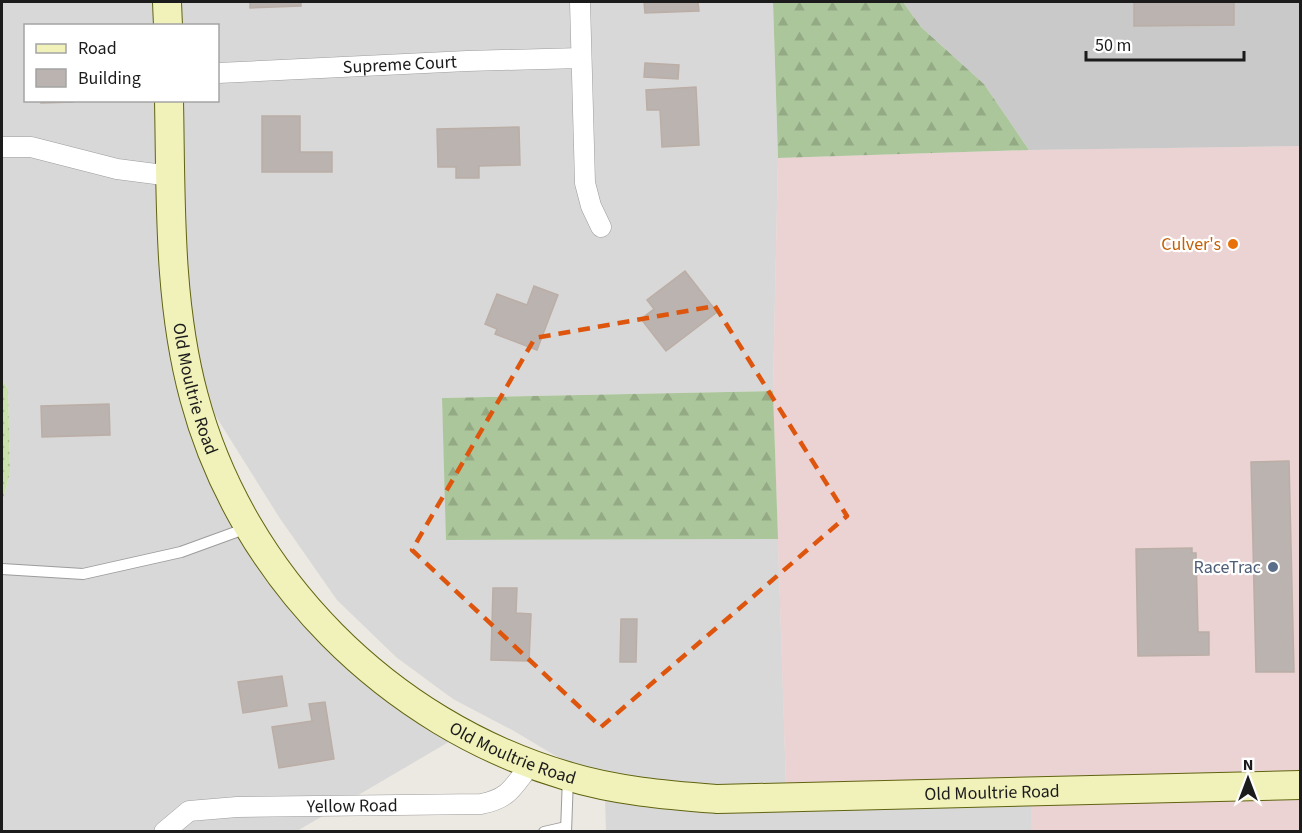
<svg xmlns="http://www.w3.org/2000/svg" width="1302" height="833" font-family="'Source Sans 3',sans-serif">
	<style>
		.residential { fill: #d9d8d8 }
		.commercial { fill: #ebd2d3 }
		.religious { fill: #c9c9c9 }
		.grass { fill: url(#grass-dots) }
		.forest { fill: url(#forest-firs) }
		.building { fill: #bbb3af; stroke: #bbaea6; stroke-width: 1.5 }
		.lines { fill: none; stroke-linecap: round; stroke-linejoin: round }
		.lane-casing { stroke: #9c9c9c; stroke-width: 12 }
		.street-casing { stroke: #9c9c9c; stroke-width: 21 }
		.secondary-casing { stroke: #606410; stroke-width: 30 }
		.lane { stroke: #fff; stroke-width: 10 }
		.street { stroke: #fff; stroke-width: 20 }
		.secondary { stroke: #f1f1ba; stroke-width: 28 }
		.marked { fill: none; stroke: #de560d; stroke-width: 4.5; stroke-dasharray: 12 8; stroke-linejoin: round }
		.food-dot { fill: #e8710a; stroke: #fff; stroke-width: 2 }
		.service-dot { fill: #5c6f8a; stroke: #fff; stroke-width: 2 }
		.labels { text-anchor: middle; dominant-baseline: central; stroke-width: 4.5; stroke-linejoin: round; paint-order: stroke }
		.street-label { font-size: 18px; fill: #1b1b1b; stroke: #fff }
		.food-label { font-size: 18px; fill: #c56008; stroke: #fff; text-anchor: end }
		.service-label { font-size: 18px; fill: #4e5e75; stroke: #fff; text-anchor: end }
	</style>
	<defs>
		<pattern id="grass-dots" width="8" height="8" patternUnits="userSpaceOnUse" patternTransform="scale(1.5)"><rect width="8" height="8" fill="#cae1ad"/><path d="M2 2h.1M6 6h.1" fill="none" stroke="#adc094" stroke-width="1.8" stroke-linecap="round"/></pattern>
		<pattern id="forest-firs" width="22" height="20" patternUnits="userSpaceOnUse" patternTransform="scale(1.5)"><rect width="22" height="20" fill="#abc69b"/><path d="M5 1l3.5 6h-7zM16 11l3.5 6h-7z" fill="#93aa85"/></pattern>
	</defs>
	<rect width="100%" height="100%" fill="#ece8e2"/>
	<g class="residential">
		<polygon points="2,2 156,2 157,25 26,26 26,100 158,101 163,267 238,530 452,740 297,831 2,832 2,504 10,472 8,389 2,379"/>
		<polygon points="178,2 773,2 778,158 773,391 442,398 447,540 778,539 786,785 717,787 664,782 571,765 514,731 453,699 396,657 337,600 279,517 207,402 204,393 185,265 180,101 218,100 218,26 178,25"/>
		<polygon points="605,798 1031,804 1031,831 606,831"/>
	</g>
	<g class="commercial">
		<polygon points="1300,146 1300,772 786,785 773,391 778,158 1029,150"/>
		<polygon points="1300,797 1300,831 1031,831 1031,804"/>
	</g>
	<polygon class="religious" points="903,2 1300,2 1300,146 1029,150 984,84 921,27"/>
	<polygon class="grass" points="2,379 8,389 10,472 2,504"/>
	<g class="forest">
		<polygon points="773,2 903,2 921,27 984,84 1029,150 778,158"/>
		<polygon points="773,391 778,539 446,540 442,398"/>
	</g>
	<g class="building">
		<polygon points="250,2 301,2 301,6 250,8"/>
		<polygon points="644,2 698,2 699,11 645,13"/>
		<polygon points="1134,2 1234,2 1234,25 1134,26"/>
		<polygon points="645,63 679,65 678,79 644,77"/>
		<polygon points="696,87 699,145 662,147 660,110 647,110 646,90"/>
		<polygon points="41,100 73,100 73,102 41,103"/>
		<polygon points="262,116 300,116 300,152 332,152 332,172 262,172"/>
		<polygon points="519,127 520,165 479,166 479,178 456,178 456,167 438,167 437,129"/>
		<polygon points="685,271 717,312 666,351 641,319 654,309 647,300"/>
		<polygon points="534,286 558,295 537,350 495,334 497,329 485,324 497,294 527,305"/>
		<polygon points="109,404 110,435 42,437 41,406"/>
		<polygon points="1289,461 1294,672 1256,672 1251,462"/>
		<polygon points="1192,548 1192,553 1196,553 1198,632 1209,632 1209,655 1138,656 1136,549"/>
		<polygon points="493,588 517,588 516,613 531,614 529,661 491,660"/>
		<polygon points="621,619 637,619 636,662 620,662"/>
		<polygon points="282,676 287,706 243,713 238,682"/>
		<polygon points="325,702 334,759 279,768 272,727 312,721 309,704"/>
	</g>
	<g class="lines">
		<g class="lane-casing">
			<g id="lane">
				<polyline points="2,569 83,574 181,552 236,532 247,524"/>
				<polyline points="544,832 566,827"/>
				<polyline points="566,832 568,777"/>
			</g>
		</g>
		<g class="street-casing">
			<g id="street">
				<polyline points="580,2 585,183 591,206 601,227"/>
				<path id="s1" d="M218,73L467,61L581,58"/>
				<polyline points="2,147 31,147 117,169 171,176"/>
				<path id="s2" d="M164,832L189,811L237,807L481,804C511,798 513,786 531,764"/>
			</g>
		</g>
		<g class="secondary-casing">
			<g id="secondary">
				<polyline points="167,2 168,26"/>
				<path id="s3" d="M169,100C171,199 168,301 194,397C242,577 389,724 567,776C616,791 667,795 717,799L1300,785"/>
			</g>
		</g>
		<use href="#lane" class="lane"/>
		<use href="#street" class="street"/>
		<use href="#secondary" class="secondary"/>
	</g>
	<path class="marked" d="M715,306L847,516L601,727L412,550L535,338Z"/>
	<circle class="food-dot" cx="1233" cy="244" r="6"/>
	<circle class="service-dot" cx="1273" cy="567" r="6"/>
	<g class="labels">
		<g class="street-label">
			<text stroke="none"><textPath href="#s1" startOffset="182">Supreme Court</textPath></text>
			<text stroke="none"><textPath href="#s3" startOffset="291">Old Moultrie Road</textPath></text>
			<text stroke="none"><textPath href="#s3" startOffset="795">Old Moultrie Road</textPath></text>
			<text stroke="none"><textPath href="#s3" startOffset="1281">Old Moultrie Road</textPath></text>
			<text stroke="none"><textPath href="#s2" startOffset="196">Yellow Road</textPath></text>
		</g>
		<g class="food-label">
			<text x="1221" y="244">Culver's</text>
		</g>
		<g class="service-label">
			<text x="1261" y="567">RaceTrac</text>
		</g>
	</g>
	<rect width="1302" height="833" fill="none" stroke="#1b1b1b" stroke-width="6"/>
	<rect x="24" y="24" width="195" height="78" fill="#ffffff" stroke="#a4a4a4" stroke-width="1.5"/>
	<rect x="36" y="44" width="30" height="9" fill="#f1f1ba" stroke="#a4a4a4" stroke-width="1.5"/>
	<text x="78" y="54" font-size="18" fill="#1b1b1b">Road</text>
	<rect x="36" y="69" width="30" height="18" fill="#bbb3af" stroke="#a4a4a4" stroke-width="1.5"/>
	<text x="78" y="84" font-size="18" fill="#1b1b1b">Building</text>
	<g transform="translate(1248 779)" stroke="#ffffff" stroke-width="4.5" paint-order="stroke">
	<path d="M0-4.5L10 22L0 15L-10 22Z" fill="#1b1b1b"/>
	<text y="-9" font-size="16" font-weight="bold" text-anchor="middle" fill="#1b1b1b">N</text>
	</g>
	<path d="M1086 51v9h158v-9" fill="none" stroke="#1b1b1b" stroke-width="3"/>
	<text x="1095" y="51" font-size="18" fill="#1b1b1b" stroke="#ffffff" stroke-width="4.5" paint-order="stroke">50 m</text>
</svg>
